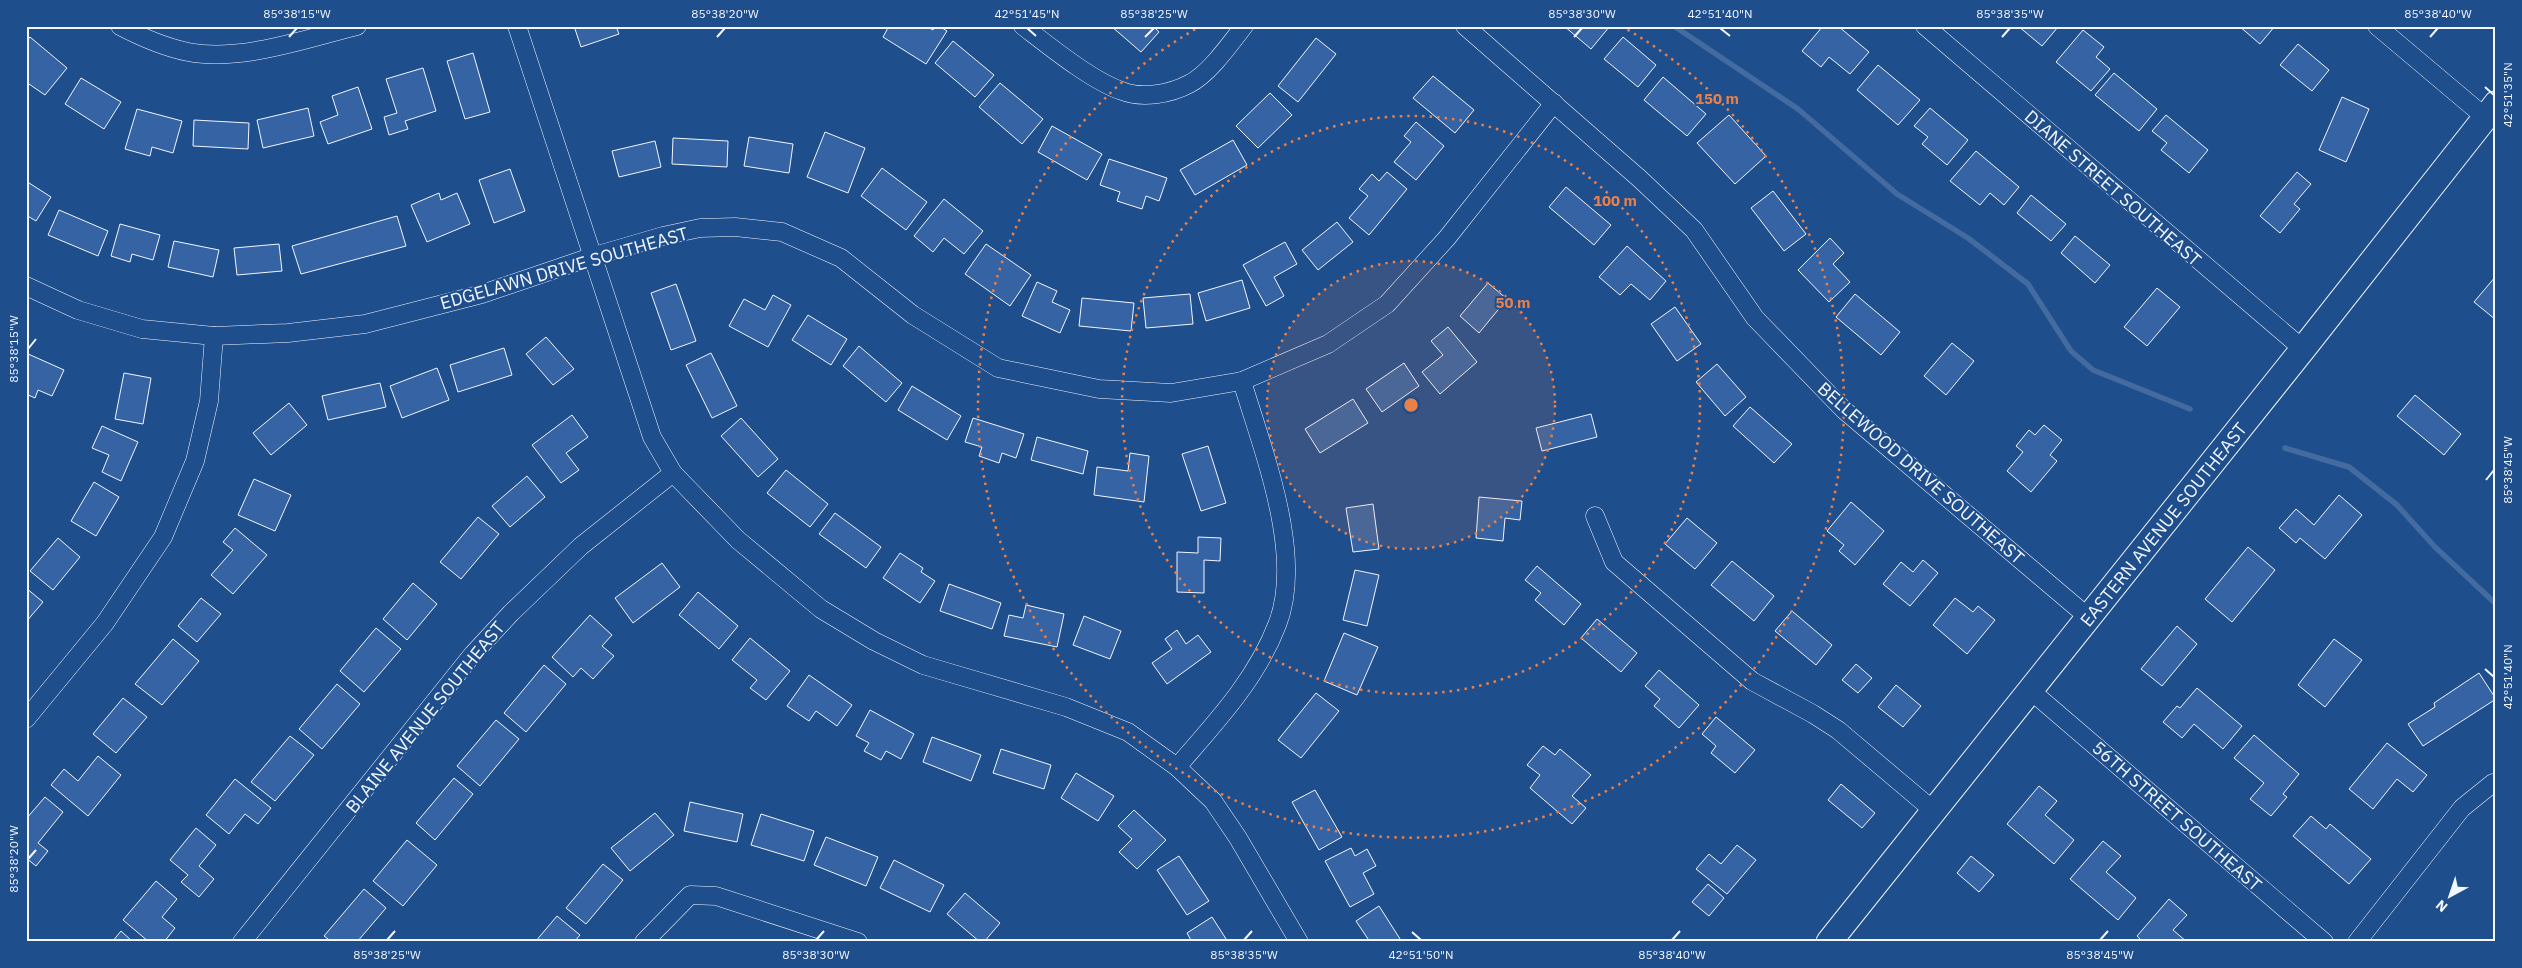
<svg xmlns="http://www.w3.org/2000/svg" width="2522" height="968" font-family="'IBM Plex Sans',sans-serif">
	<style>
		.lines { fill: none; stroke-linecap: round; stroke-linejoin: round }
		.stream { stroke: #446ba0; stroke-width: 5.5 }
		.building { fill: #3563a3; stroke: #f2f6ff }
		.street-casing { stroke: #f2f6ff; stroke-width: 19 }
		.secondary-casing { stroke: #f2f6ff; stroke-width: 27 }
		.street { stroke: #1f4e8c; stroke-width: 18 }
		.secondary { stroke: #1f4e8c; stroke-width: 25 }
		.ticks { fill: none; stroke: #f2f6ff; stroke-width: 2 }
		.ring { fill: none; stroke: #ea8049; stroke-width: 2.5; stroke-dasharray: 2.5 5 }
		.labels { text-anchor: middle; dominant-baseline: central; stroke-width: 4; stroke-linejoin: round; paint-order: stroke }
		.street-label { font-size: 18px; fill: #f2f6ff; stroke: #1f4e8c }
		.centre { fill: #ea8049; stroke: #1f4e8c; stroke-width: 2.5 }
		.ring-label { font-size: 15px; text-anchor: middle; font-weight: bold; fill: #ea8049; stroke: #1f4e8c; stroke-width: 4; stroke-linejoin: round; paint-order: stroke }
		.neatline { fill: none; stroke: #f2f6ff; stroke-width: 2 }
		.ticks-label { font-size: 12px; text-anchor: middle; fill: #f2f6ff }
	</style>
	<rect width="100%" height="100%" fill="#1f4e8c"/>
	<g class="lines">
		<g class="stream">
			<polyline points="1674,26 1798,109 1897,194 1968,238 2028,284 2071,351 2093,370 2190,409"/>
			<polyline points="2285,448 2349,467 2397,505 2435,547 2496,604"/>
		</g>
	</g>
	<g class="building">
		<polygon points="574,26 616,26 619,34 581,47"/>
		<polygon points="889,26 926,26 933,30 935,26 939,26 947,31 926,64 883,37"/>
		<polygon points="1111,26 1153,26 1159,32 1141,52"/>
		<polygon points="1564,26 1610,26 1591,49"/>
		<polygon points="1823,26 1838,26 1869,52 1850,74 1829,57 1821,67 1802,51"/>
		<polygon points="2018,26 2057,26 2058,27 2042,46"/>
		<polygon points="2239,26 2275,26 2260,44"/>
		<polygon points="2083,30 2104,47 2096,57 2110,69 2091,91 2056,62"/>
		<polygon points="30,37 67,68 45,95 26,82 26,42"/>
		<polygon points="1623,37 1656,65 1638,87 1604,59"/>
		<polygon points="1316,38 1336,54 1298,102 1278,86"/>
		<polygon points="953,41 994,75 975,97 935,63"/>
		<polygon points="2298,44 2329,70 2312,91 2280,65"/>
		<polygon points="473,53 490,112 465,119 447,61"/>
		<polygon points="1878,65 1920,100 1898,125 1857,90"/>
		<polygon points="423,68 436,111 405,121 408,129 389,135 384,117 397,113 386,79"/>
		<polygon points="2114,73 2157,109 2139,131 2095,95"/>
		<polygon points="1433,76 1474,110 1455,133 1413,98"/>
		<polygon points="1663,77 1706,114 1687,136 1644,100"/>
		<polygon points="81,78 121,102 104,129 65,104"/>
		<polygon points="1000,83 1043,119 1022,144 979,107"/>
		<polygon points="358,87 372,129 328,144 320,122 338,115 332,96"/>
		<polygon points="1270,93 1292,115 1258,148 1236,126"/>
		<polygon points="2342,97 2369,109 2346,162 2319,150"/>
		<polygon points="308,108 314,136 263,148 257,120"/>
		<polygon points="1930,108 1968,140 1947,165 1922,144 1928,137 1914,126"/>
		<polygon points="137,109 182,121 173,153 152,147 150,156 125,149"/>
		<polygon points="1729,115 1766,156 1735,184 1697,143"/>
		<polygon points="2166,115 2208,150 2189,173 2161,150 2167,143 2152,131"/>
		<polygon points="194,120 249,123 248,149 193,146"/>
		<polygon points="1416,122 1444,146 1416,180 1394,162 1411,142 1404,136"/>
		<polygon points="1052,126 1102,154 1087,180 1038,152"/>
		<polygon points="825,132 865,148 848,193 807,177"/>
		<polygon points="749,137 793,144 789,173 744,166"/>
		<polygon points="673,138 728,141 727,167 672,164"/>
		<polygon points="1233,140 1247,165 1195,195 1180,170"/>
		<polygon points="655,141 661,167 619,177 612,151"/>
		<polygon points="1976,151 2019,187 2004,205 1990,193 1980,205 1950,181"/>
		<polygon points="1109,159 1167,178 1159,201 1146,196 1142,209 1117,201 1120,192 1100,185"/>
		<polygon points="882,168 927,202 906,230 861,196"/>
		<polygon points="510,169 525,211 494,223 479,180"/>
		<polygon points="1387,172 1407,189 1369,235 1349,218 1368,196 1359,189 1372,174 1379,181"/>
		<polygon points="2297,172 2311,184 2294,204 2300,209 2280,233 2260,216"/>
		<polygon points="26,181 51,197 36,221 26,215"/>
		<polygon points="1566,187 1611,225 1594,245 1549,207"/>
		<polygon points="1773,191 1806,234 1784,251 1751,208"/>
		<polygon points="439,193 441,200 457,193 470,224 427,242 411,205"/>
		<polygon points="2031,195 2066,224 2051,241 2017,213"/>
		<polygon points="944,199 983,231 964,254 944,238 933,252 914,236"/>
		<polygon points="59,210 108,231 98,256 48,235"/>
		<polygon points="397,216 406,246 301,274 292,246"/>
		<polygon points="1337,222 1353,242 1318,270 1302,250"/>
		<polygon points="120,224 160,235 153,260 132,254 130,262 111,256"/>
		<polygon points="2075,236 2110,265 2095,283 2061,253"/>
		<polygon points="1830,238 1844,253 1833,264 1850,282 1829,302 1798,270"/>
		<polygon points="174,241 219,250 213,277 168,267"/>
		<polygon points="1285,242 1297,264 1274,277 1284,296 1266,306 1243,265"/>
		<polygon points="279,244 282,271 237,275 234,248"/>
		<polygon points="986,244 1031,275 1010,306 965,274"/>
		<polygon points="1627,246 1666,281 1650,300 1631,284 1620,295 1599,277"/>
		<polygon points="2496,276 2496,320 2474,302"/>
		<polygon points="1242,280 1250,308 1206,321 1198,293"/>
		<polygon points="1037,282 1057,291 1052,302 1070,310 1060,333 1022,316"/>
		<polygon points="1488,283 1507,299 1479,333 1460,316"/>
		<polygon points="676,284 696,341 671,350 651,293"/>
		<polygon points="2157,288 2180,307 2147,346 2124,327"/>
		<polygon points="1190,294 1193,324 1146,328 1143,298"/>
		<polygon points="1855,294 1900,332 1881,355 1836,317"/>
		<polygon points="773,295 791,305 768,347 729,326 744,299 765,310"/>
		<polygon points="1082,298 1134,303 1131,331 1079,326"/>
		<polygon points="1675,307 1701,344 1677,361 1651,324"/>
		<polygon points="808,315 847,339 831,365 792,340"/>
		<polygon points="1448,327 1477,362 1440,394 1422,372 1443,355 1431,341"/>
		<polygon points="546,337 574,369 553,385 526,354"/>
		<polygon points="1952,343 1974,361 1946,395 1924,376"/>
		<polygon points="859,346 902,383 886,402 843,366"/>
		<polygon points="504,348 512,375 458,392 450,365"/>
		<polygon points="26,353 64,370 52,396 38,390 35,398 26,394"/>
		<polygon points="711,353 737,406 712,418 686,365"/>
		<polygon points="1404,363 1419,386 1382,412 1366,389"/>
		<polygon points="1717,364 1746,397 1725,416 1696,382"/>
		<polygon points="437,368 449,400 402,418 390,386"/>
		<polygon points="124,373 151,378 143,424 115,419"/>
		<polygon points="380,383 386,407 328,420 322,396"/>
		<polygon points="912,386 961,416 947,440 898,410"/>
		<polygon points="2415,395 2461,434 2444,455 2397,416"/>
		<polygon points="1353,399 1368,423 1320,453 1305,429"/>
		<polygon points="289,403 307,425 271,455 253,433"/>
		<polygon points="1750,407 1792,444 1774,463 1733,426"/>
		<polygon points="1591,414 1597,437 1542,451 1536,428"/>
		<polygon points="572,415 588,437 566,453 579,470 561,483 532,445"/>
		<polygon points="741,418 778,459 758,477 721,436"/>
		<polygon points="973,418 1024,434 1016,458 1002,453 999,463 979,456 982,447 965,442"/>
		<polygon points="2044,425 2062,440 2050,455 2057,461 2031,492 2007,471 2023,452 2016,446 2029,430 2035,435"/>
		<polygon points="102,426 138,442 121,481 102,472 109,455 92,448"/>
		<polygon points="1037,437 1088,451 1083,474 1031,460"/>
		<polygon points="1208,446 1226,503 1201,511 1182,454"/>
		<polygon points="1130,453 1149,456 1144,502 1094,495 1097,467 1128,471"/>
		<polygon points="786,470 828,504 810,527 767,493"/>
		<polygon points="527,476 545,497 510,527 492,506"/>
		<polygon points="254,479 291,495 275,531 238,515"/>
		<polygon points="94,482 119,497 96,536 71,521"/>
		<polygon points="2339,495 2362,515 2325,559 2300,538 2296,543 2279,528 2296,509 2314,525"/>
		<polygon points="1479,497 1522,501 1520,520 1505,518 1503,541 1476,538"/>
		<polygon points="1851,502 1884,531 1855,565 1839,551 1844,545 1827,531"/>
		<polygon points="1373,504 1379,549 1353,552 1346,508"/>
		<polygon points="835,513 881,547 866,568 819,534"/>
		<polygon points="478,517 499,534 461,579 440,562"/>
		<polygon points="1687,518 1717,543 1695,569 1665,544"/>
		<polygon points="235,528 267,555 233,594 211,575 233,550 223,542"/>
		<polygon points="1198,537 1221,538 1220,561 1204,560 1204,593 1177,592 1177,552 1198,553"/>
		<polygon points="58,538 80,557 53,590 30,571"/>
		<polygon points="2248,547 2275,570 2232,622 2205,599"/>
		<polygon points="900,553 923,568 921,572 935,581 920,603 883,578"/>
		<polygon points="1923,560 1938,573 1910,606 1883,584 1901,562 1913,572"/>
		<polygon points="1732,561 1774,596 1754,621 1711,585"/>
		<polygon points="662,563 680,587 633,623 615,598"/>
		<polygon points="1537,566 1581,604 1564,625 1535,600 1541,593 1525,580"/>
		<polygon points="1355,570 1379,575 1367,626 1343,620"/>
		<polygon points="413,583 437,604 407,640 383,619"/>
		<polygon points="949,584 1001,603 992,629 940,611"/>
		<polygon points="26,588 43,602 26,622"/>
		<polygon points="698,592 738,626 719,649 679,615"/>
		<polygon points="201,598 221,614 197,642 178,626"/>
		<polygon points="1955,598 1973,612 1978,606 1995,620 1967,654 1933,625"/>
		<polygon points="1026,605 1064,614 1057,647 1004,636 1009,615 1023,618"/>
		<polygon points="1792,611 1832,645 1816,665 1775,631"/>
		<polygon points="590,615 612,635 602,646 614,656 593,679 581,668 573,677 552,657"/>
		<polygon points="1084,616 1121,631 1110,659 1073,645"/>
		<polygon points="1597,619 1637,653 1621,672 1581,638"/>
		<polygon points="2177,626 2197,644 2162,686 2141,669"/>
		<polygon points="376,628 401,649 364,692 340,671"/>
		<polygon points="1177,630 1186,644 1198,635 1211,652 1167,684 1152,663 1172,649 1165,639"/>
		<polygon points="1344,633 1378,647 1357,695 1324,681"/>
		<polygon points="750,638 790,671 766,700 750,688 757,680 732,660"/>
		<polygon points="173,639 199,661 162,705 135,684"/>
		<polygon points="2334,639 2362,660 2325,707 2298,685"/>
		<polygon points="1856,664 1872,678 1858,693 1842,680"/>
		<polygon points="544,665 566,684 526,732 504,713"/>
		<polygon points="1659,670 1699,705 1679,728 1654,706 1660,699 1645,686"/>
		<polygon points="2479,673 2496,699 2423,746 2408,724 2435,707 2434,703"/>
		<polygon points="809,675 852,705 837,726 816,711 809,721 787,706"/>
		<polygon points="337,684 360,704 322,749 299,729"/>
		<polygon points="1896,685 1921,706 1903,727 1878,707"/>
		<polygon points="2197,688 2242,726 2223,749 2194,724 2182,738 2163,722 2177,706 2180,708"/>
		<polygon points="1316,693 1339,711 1301,758 1278,740"/>
		<polygon points="123,698 147,717 116,753 93,734"/>
		<polygon points="870,710 914,734 901,759 886,751 881,760 864,751 869,743 856,736"/>
		<polygon points="1716,717 1755,750 1735,773 1711,753 1716,746 1702,734"/>
		<polygon points="496,720 519,739 480,786 457,766"/>
		<polygon points="2254,735 2299,774 2283,794 2287,797 2271,816 2250,799 2264,783 2234,758"/>
		<polygon points="290,736 314,755 275,801 251,782"/>
		<polygon points="932,737 981,755 971,781 923,762"/>
		<polygon points="2387,743 2427,775 2413,792 2397,779 2373,809 2349,789"/>
		<polygon points="1543,746 1555,755 1560,749 1591,775 1572,796 1586,808 1572,824 1530,788 1540,775 1527,765"/>
		<polygon points="1001,749 1051,765 1044,789 993,773"/>
		<polygon points="98,756 121,775 88,816 51,785 64,769 78,781"/>
		<polygon points="1076,773 1114,796 1098,821 1061,798"/>
		<polygon points="454,778 473,794 435,840 416,823"/>
		<polygon points="235,779 271,808 258,824 245,814 229,834 206,815"/>
		<polygon points="1841,784 1875,813 1862,828 1828,800"/>
		<polygon points="2039,786 2057,801 2045,815 2074,840 2054,864 2007,824"/>
		<polygon points="1315,790 1342,837 1319,850 1292,802"/>
		<polygon points="45,797 63,812 38,843 48,851 36,866 26,858 26,819"/>
		<polygon points="690,802 743,814 737,842 684,831"/>
		<polygon points="1134,810 1166,840 1137,869 1119,852 1132,839 1118,826"/>
		<polygon points="655,813 674,835 630,871 611,848"/>
		<polygon points="761,814 814,831 804,861 751,845"/>
		<polygon points="2311,816 2326,829 2330,824 2371,859 2349,884 2293,836"/>
		<polygon points="196,828 216,845 199,866 214,879 199,897 181,882 188,875 170,860"/>
		<polygon points="826,837 878,857 866,886 814,865"/>
		<polygon points="407,840 437,865 403,906 373,881"/>
		<polygon points="2103,841 2121,856 2106,872 2136,898 2118,920 2070,879"/>
		<polygon points="1737,845 1756,860 1727,894 1696,869 1709,854 1721,864"/>
		<polygon points="1351,848 1355,856 1367,849 1376,866 1363,873 1374,894 1350,907 1325,861"/>
		<polygon points="1179,856 1209,901 1187,915 1157,870"/>
		<polygon points="1971,856 1994,875 1979,892 1957,873"/>
		<polygon points="894,860 944,885 930,912 880,888"/>
		<polygon points="603,864 623,880 586,924 566,908"/>
		<polygon points="156,881 177,899 162,917 175,928 164,942 149,942 123,920"/>
		<polygon points="1708,884 1724,898 1709,916 1692,902"/>
		<polygon points="364,889 386,908 357,942 332,942 324,936"/>
		<polygon points="965,893 1000,923 984,942 980,942 947,914"/>
		<polygon points="2169,899 2187,915 2173,930 2187,942 2143,942 2137,936"/>
		<polygon points="1379,906 1402,942 1370,942 1356,921"/>
		<polygon points="557,916 580,935 574,942 535,942"/>
		<polygon points="1212,917 1228,942 1192,942 1187,933"/>
		<polygon points="121,931 133,942 112,942"/>
	</g>
	<g class="lines">
		<g class="street-casing">
			<g id="street">
				<path d="M120,26C141,37 164,47 188,52C240,62 306,39 357,26"/>
				<polyline points="517,26 652,437 673,473 738,540 821,609 874,641 923,665 1066,707 1128,732 1177,767 1213,801 1238,838 1299,942"/>
				<path d="M1023,26C1049,46 1092,81 1122,91C1142,99 1170,94 1189,84C1209,74 1230,44 1244,26"/>
				<polyline points="1465,26 1640,179 1694,230 1755,318 1844,410 2088,617"/>
				<polyline points="1925,26 2303,349"/>
				<polyline points="2377,26 2485,117"/>
				<polyline points="26,286 78,310 142,329 214,336 288,333 365,324 482,294 591,257 663,236 700,228 735,227 782,232 841,258 913,315 998,368 1099,389 1171,393 1242,381 1328,344 1387,304 1447,238 1554,103"/>
				<polyline points="1595,516 1614,562 1752,681 1813,714 1838,730 1934,811"/>
				<polyline points="2030,690 2324,942"/>
				<polyline points="26,719 105,623 163,537 195,461 209,401 214,336"/>
				<path d="M1177,767C1215,723 1256,680 1277,625C1305,555 1262,449 1242,381"/>
				<polyline points="242,942 473,654 511,613 581,546 673,473"/>
				<polyline points="644,942 690,895 716,896 858,942"/>
				<polyline points="2357,942 2462,808 2493,783 2496,784"/>
			</g>
		</g>
		<g class="secondary-casing">
			<g id="secondary">
				<path id="s1" d="M1829,942L2303,349L2496,104"/>
			</g>
		</g>
		<use href="#street" class="street"/>
		<use href="#secondary" class="secondary"/>
	</g>
	<path class="ticks" d="M1027,28L1036,36M1720,28L1730,36M289,37L297,28M717,37L725,28M1145,37L1154,28M1574,37L1582,28M2002,37L2010,28M2430,37L2438,28M2485,87L2494,95M28,349L36,339M2486,480L2494,470M2485,669L2494,677M28,859L36,850M1412,932L1421,940M387,940L395,931M816,940L824,931M1244,940L1252,931M1672,940L1680,931M2100,940L2108,931"/>
	<circle cx="1411" cy="405" r="144" fill="#ea8049" fill-opacity=".12"/>
	<g class="ring">
		<circle cx="1411" cy="405" r="144"/>
		<circle cx="1411" cy="405" r="289"/>
		<path d="M1621 26A433 433 0 1 1 1201 26"/>
	</g>
	<g class="labels">
		<g class="street-label">
			<text transform="translate(2113 188) rotate(41)">DIANE STREET SOUTHEAST</text>
			<text transform="translate(564 268) rotate(-16)">EDGELAWN DRIVE SOUTHEAST</text>
			<text transform="translate(1921 473) rotate(41)">BELLEWOOD DRIVE SOUTHEAST</text>
			<text stroke="none"><textPath href="#s1" startOffset="535">EASTERN AVENUE SOUTHEAST</textPath></text>
			<text transform="translate(425 717) rotate(-51)">BLAINE AVENUE SOUTHEAST</text>
			<text transform="translate(2177 816) rotate(41)">56TH STREET SOUTHEAST</text>
		</g>
	</g>
	<circle cx="1411" cy="405" r="8" class="centre"/>
	<g class="ring-label">
		<text x="1717" y="104">150 m</text>
		<text x="1615" y="206">100 m</text>
		<text x="1513" y="308">50 m</text>
	</g>
	<rect width="2522" height="968" fill="none" stroke="#1f4e8c" stroke-width="55"/>
	<g transform="translate(2450 896) rotate(220)" stroke="#1f4e8c" stroke-width="4" paint-order="stroke">
	<path d="M0-4L9 19L0 12L-9 19Z" fill="#f2f6ff"/>
	<text y="-8" font-size="14" font-weight="bold" text-anchor="middle" fill="#f2f6ff">N</text>
	</g>
	<rect x="28" y="28" width="2466" height="912" class="neatline"/>
	<g class="ticks-label">
		<text x="297" y="18">85°38'15"W</text>
		<text x="725" y="18">85°38'20"W</text>
		<text x="1027" y="18">42°51'45"N</text>
		<text x="1154" y="18">85°38'25"W</text>
		<text x="1582" y="18">85°38'30"W</text>
		<text x="1720" y="18">42°51'40"N</text>
		<text x="2010" y="18">85°38'35"W</text>
		<text x="2438" y="18">85°38'40"W</text>
		<text transform="translate(2508 95) rotate(-90)" y="4">42°51'35"N</text>
		<text transform="translate(14 349) rotate(-90)" y="4">85°38'15"W</text>
		<text transform="translate(2508 470) rotate(-90)" y="4">85°38'45"W</text>
		<text transform="translate(2508 677) rotate(-90)" y="4">42°51'40"N</text>
		<text transform="translate(14 859) rotate(-90)" y="4">85°38'20"W</text>
		<text x="387" y="959">85°38'25"W</text>
		<text x="816" y="959">85°38'30"W</text>
		<text x="1244" y="959">85°38'35"W</text>
		<text x="1421" y="959">42°51'50"N</text>
		<text x="1672" y="959">85°38'40"W</text>
		<text x="2100" y="959">85°38'45"W</text>
	</g>
</svg>
